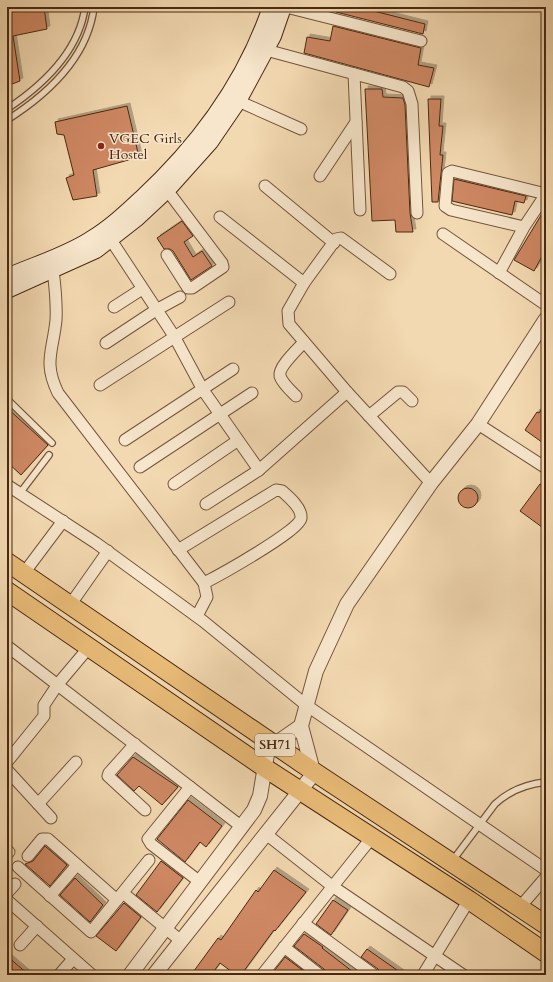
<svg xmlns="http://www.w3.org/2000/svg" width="553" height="982" font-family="Cardo,serif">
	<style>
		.building { fill: #ce8864; stroke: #492912; filter: url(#shadow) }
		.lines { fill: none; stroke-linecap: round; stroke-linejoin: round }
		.service-casing { stroke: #74553a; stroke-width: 8 }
		.minor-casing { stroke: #74553a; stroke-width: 13 }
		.tertiary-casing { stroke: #74553a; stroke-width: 16 }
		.secondary-casing { stroke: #492912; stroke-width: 18 }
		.primary-casing { stroke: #492912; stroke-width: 20 }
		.service { stroke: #f7e6cc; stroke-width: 5.5 }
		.minor { stroke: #f7e6cc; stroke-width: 11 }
		.tertiary { stroke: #f7e6cc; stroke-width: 14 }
		.secondary { stroke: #f7e6cc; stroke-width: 16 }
		.primary { stroke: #eabc78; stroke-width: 18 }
		.poi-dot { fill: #8f2418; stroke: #f7e6cc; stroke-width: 1.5 }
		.labels { text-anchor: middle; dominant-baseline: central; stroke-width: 3; stroke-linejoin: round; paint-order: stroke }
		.shield { fill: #f7e6cc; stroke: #7d624a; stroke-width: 1 }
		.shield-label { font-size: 13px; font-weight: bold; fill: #492912 }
		.poi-label { font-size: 14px; fill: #492912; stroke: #f7e6cc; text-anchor: start }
	</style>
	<defs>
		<filter id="shadow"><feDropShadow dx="3" dy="-3" stdDeviation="0" flood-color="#0004"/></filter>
	</defs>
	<rect width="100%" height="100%" fill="#f3d9b1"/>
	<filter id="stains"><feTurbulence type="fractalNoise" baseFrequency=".005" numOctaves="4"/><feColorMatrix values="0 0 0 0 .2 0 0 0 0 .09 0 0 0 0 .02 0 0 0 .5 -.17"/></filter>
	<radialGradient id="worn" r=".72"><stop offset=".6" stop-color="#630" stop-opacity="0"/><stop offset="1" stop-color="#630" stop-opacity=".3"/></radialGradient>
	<g class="building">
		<polygon points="7,7 44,7 47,29 13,36 20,81 7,86"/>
		<polygon points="337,7 358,7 425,24 423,34 336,12"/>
		<polygon points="333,26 421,48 418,65 434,68 429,87 304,53 307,37 330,41"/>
		<polygon points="365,89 382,89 383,97 403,98 405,105 410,213 413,232 396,232 395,220 372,221"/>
		<polygon points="428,99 441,99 439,126 443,126 440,155 443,155 438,202 432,202"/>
		<polygon points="127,106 139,157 93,170 97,196 73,200 66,178 74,175 64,135 57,134 55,122"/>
		<polygon points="454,179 526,196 524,203 515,201 512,215 452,201"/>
		<polygon points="546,207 546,249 534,271 514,260"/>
		<polygon points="182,221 193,236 184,242 193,257 202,251 212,266 191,280 173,251 170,249 164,249 157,238"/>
		<polygon points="546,403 546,445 525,430 537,412 539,413"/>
		<polygon points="7,408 48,445 21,475 7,462"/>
		<polygon points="540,484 546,488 546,530 520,511"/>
		<circle cx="468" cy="498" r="10"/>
		<polygon points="133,757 178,787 162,805 139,786 134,791 117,775"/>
		<polygon points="188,800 222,826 206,847 200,842 185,862 157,839"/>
		<polygon points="45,846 67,865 50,886 25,864 33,861"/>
		<polygon points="161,861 183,878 157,912 136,895"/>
		<polygon points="274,870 306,892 275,931 274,930 241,975 236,975 220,963 211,975 191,975 218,938 221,940 256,890 258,892"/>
		<polygon points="75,878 103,905 90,922 60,895"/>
		<polygon points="333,900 348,910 331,935 316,924"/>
		<polygon points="124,903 141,917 116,951 96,936"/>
		<polygon points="304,934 323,947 322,948 357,975 327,975 324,969 294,946"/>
		<polygon points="367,949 404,975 381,974 378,969 361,957"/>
		<polygon points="7,956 29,975 7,975"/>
		<polygon points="285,957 309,975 271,975"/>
	</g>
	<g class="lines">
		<g class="service-casing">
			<g id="service">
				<path d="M7,109C43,85 79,52 85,7"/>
				<path d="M7,120C48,94 88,57 94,7"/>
				<polyline points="7,399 52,443"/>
				<polyline points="20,493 49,455"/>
				<path d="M453,860L495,804C509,791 527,784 546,782"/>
			</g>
		</g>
		<g class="minor-casing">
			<g id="minor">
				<polyline points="286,7 421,41"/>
				<polyline points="266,50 403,87 408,91 412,104 417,213"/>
				<polyline points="354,74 360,210"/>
				<polyline points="238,101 301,129"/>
				<polyline points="320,176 356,122"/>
				<polyline points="265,186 334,243"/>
				<polyline points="167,190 222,263 223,267 192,288 188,288 167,255"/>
				<polyline points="220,217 304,283 288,311 289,324 347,392 431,483"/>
				<polyline points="443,234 546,305"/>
				<polyline points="111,240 174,336 203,390 259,470"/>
				<path d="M53,270C55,286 57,303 56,320C53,351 43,362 58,393L204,583L207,597L197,616"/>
				<polyline points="499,273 524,227 546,194 452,171 448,173 445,206 451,210 524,227"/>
				<polyline points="304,283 336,239 341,238 390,274"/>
				<polyline points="114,307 142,289"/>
				<polyline points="106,343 156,310 180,297"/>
				<polyline points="100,385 229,302"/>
				<path d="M296,396C291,391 282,383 280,376C278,367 298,349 304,342"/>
				<polyline points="369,416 398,392 403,392 412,401"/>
				<polyline points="478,424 546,468"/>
				<polyline points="125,440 233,369"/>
				<polyline points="140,467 252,393"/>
				<polyline points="174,484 237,441"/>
				<polyline points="7,485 96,543 203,621 306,705 546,870"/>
				<polyline points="206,504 259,470 347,392"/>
				<path d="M178,550L276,490L282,491C289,497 302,508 301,518C301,530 218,576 204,583"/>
				<polyline points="24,573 63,521"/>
				<polyline points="70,605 108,551"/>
				<polyline points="7,646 242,827"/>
				<polyline points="135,744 109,773 108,776 145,810"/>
				<polyline points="7,762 44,716 44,705 58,684 90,646"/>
				<polyline points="7,770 51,818"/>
				<polyline points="190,787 148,839 151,844 200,882"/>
				<polyline points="38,804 76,762"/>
				<polyline points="266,834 332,886 463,975"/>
				<polyline points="7,850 9,852"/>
				<polyline points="28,856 42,839 48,839 117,900"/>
				<polyline points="18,867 91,932 149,860"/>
				<polyline points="7,893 15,884"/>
				<polyline points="123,893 181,941"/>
				<polyline points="50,896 77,865"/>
				<polyline points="7,900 92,975"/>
				<polyline points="520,907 546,877"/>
				<polyline points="303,923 374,975"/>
				<polyline points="20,945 37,926"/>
				<polyline points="284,947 320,975"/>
				<polyline points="59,975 73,959"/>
				<polyline points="262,975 373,836"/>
				<polyline points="423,975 469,900"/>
			</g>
		</g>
		<g class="tertiary-casing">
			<g id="tertiary">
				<polyline points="130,975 254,810 260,796 267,754 275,744 301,726"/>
				<polyline points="154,975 311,777 313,771 301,726 316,671 347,604 431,483 478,424 546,319"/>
			</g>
		</g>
		<g class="secondary-casing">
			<g id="secondary">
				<path d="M7,277C34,265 65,256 90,240C109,229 126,213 142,198C198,146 246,81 271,7"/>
				<polyline points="7,290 96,250 137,218 167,190 210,142 238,101 273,36 283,7"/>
			</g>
		</g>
		<g class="primary-casing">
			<g id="primary">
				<polyline points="7,562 313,771 546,925"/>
				<polyline points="7,591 265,768 469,900 546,953"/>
			</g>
		</g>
		<use href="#service" class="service"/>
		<use href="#minor" class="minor"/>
		<use href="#tertiary" class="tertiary"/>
		<use href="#secondary" class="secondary"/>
		<use href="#primary" class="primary"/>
	</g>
	<circle class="poi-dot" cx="101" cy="146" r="4"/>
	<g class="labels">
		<rect class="shield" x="255" y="734" width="40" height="22" rx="3"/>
		<g class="shield-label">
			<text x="275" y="745">SH71</text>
		</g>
		<g class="poi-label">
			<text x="109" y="138">VGEC Girls<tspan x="109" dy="16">Hostel</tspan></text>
		</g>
	</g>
	<rect width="553" height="982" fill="none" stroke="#f3d9b1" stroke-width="24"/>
	<rect x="8" y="8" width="537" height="966" fill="none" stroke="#492912" stroke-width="2"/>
	<rect x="12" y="12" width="529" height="958" fill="none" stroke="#492912"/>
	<rect width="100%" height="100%" filter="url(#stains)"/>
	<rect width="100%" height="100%" fill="url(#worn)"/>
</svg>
